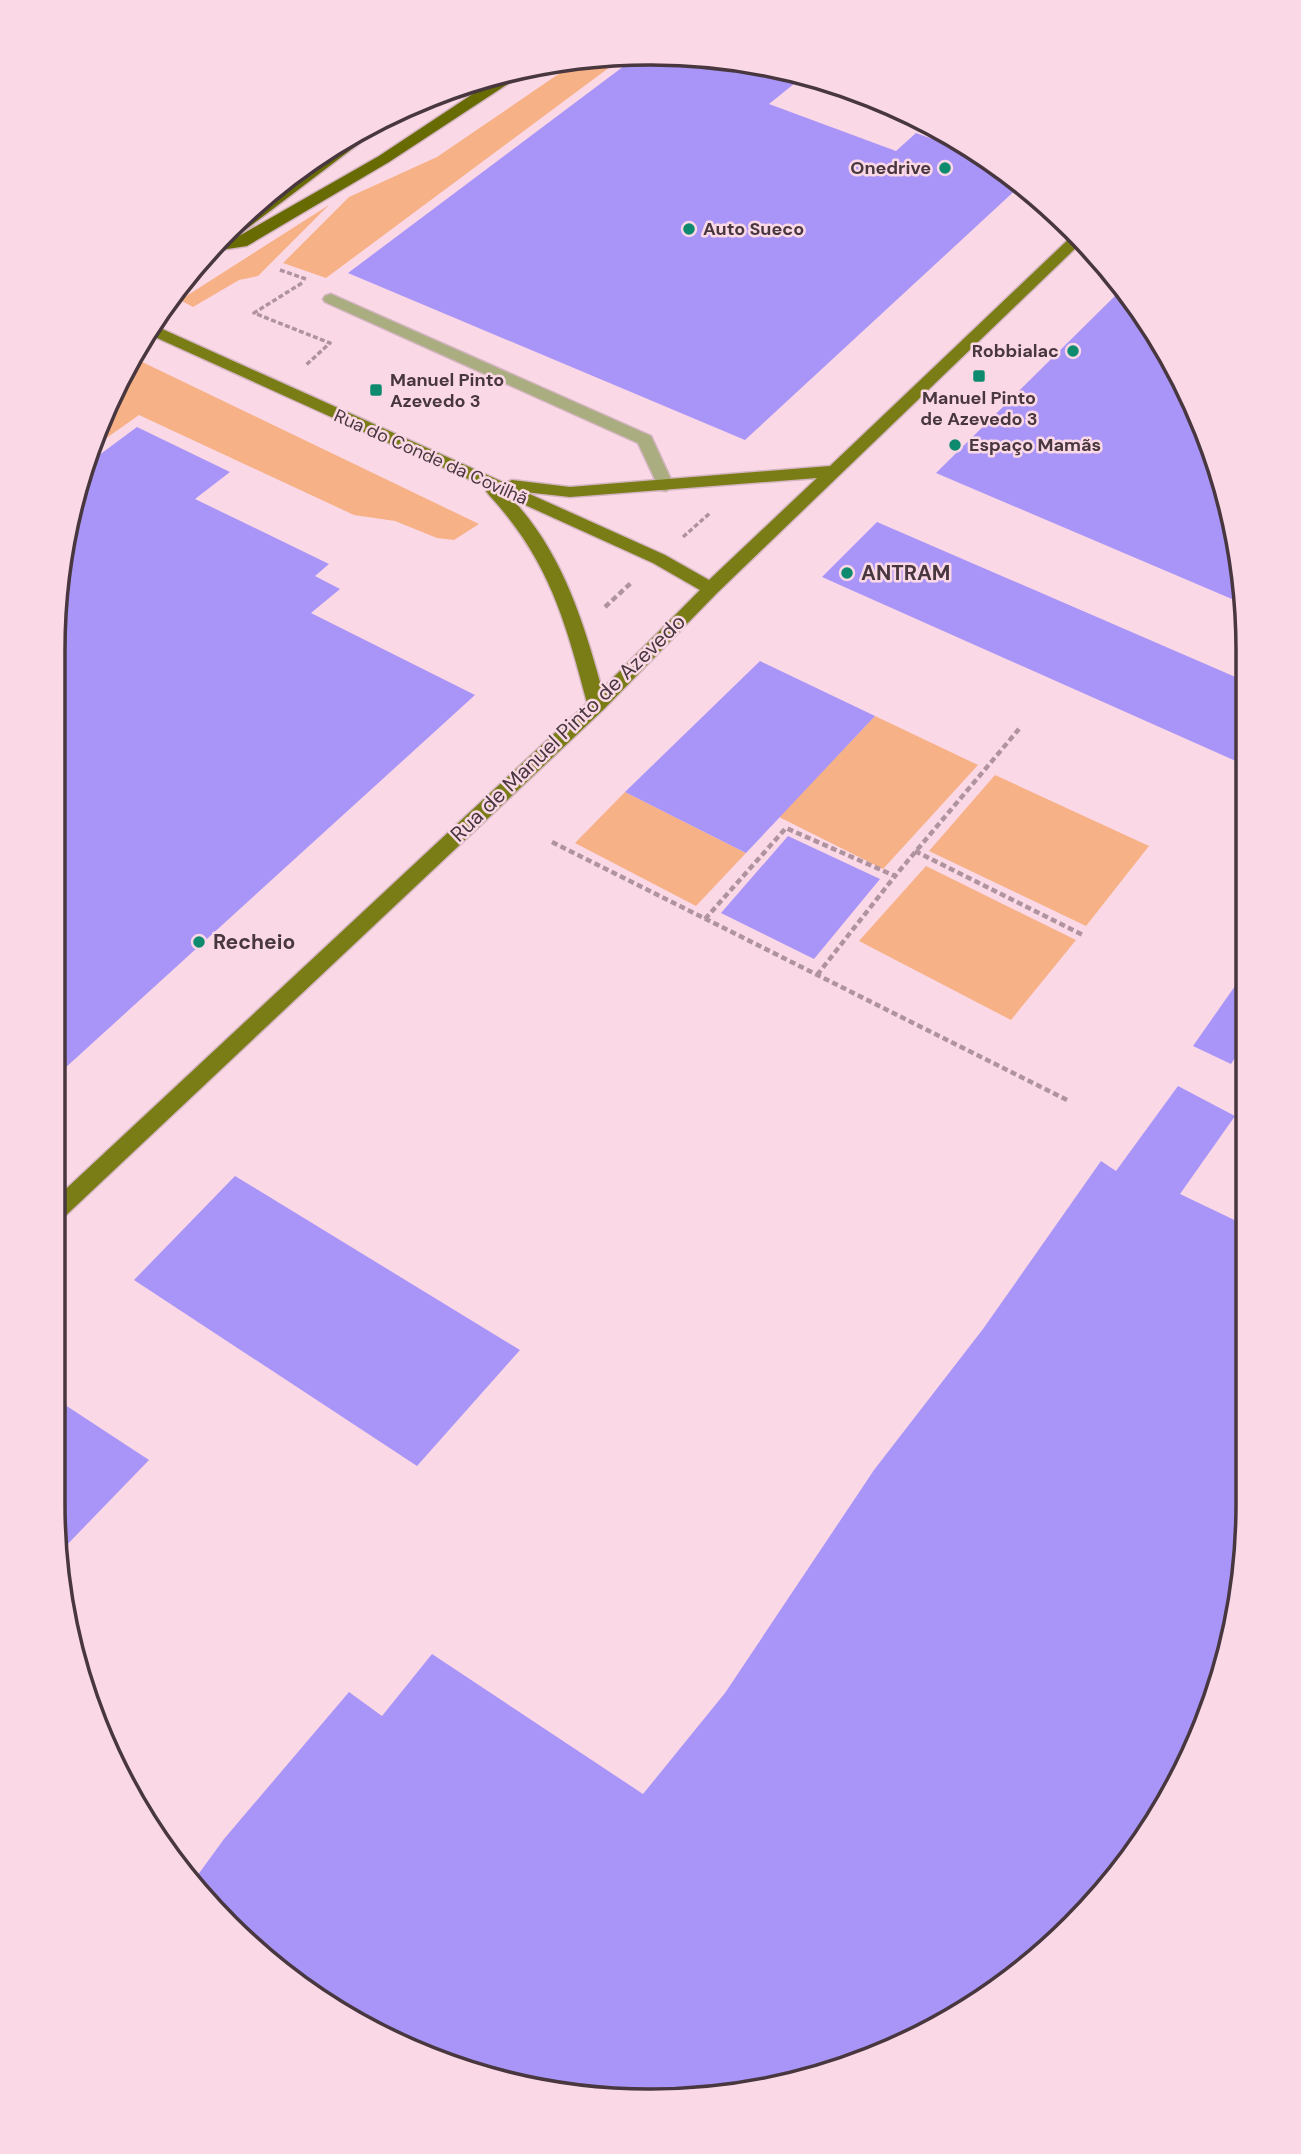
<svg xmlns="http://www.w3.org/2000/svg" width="1301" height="2154" font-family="'DM Sans',sans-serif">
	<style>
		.green { fill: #f7b187 }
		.building { fill: #a895f7 }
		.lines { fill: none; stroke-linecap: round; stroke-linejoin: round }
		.minor-casing { stroke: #d4b5c1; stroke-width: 3 }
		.major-casing { stroke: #d4b5c1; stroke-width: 3 }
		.highway-casing { stroke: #d4b5c1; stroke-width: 3 }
		.path-far1 { stroke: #af939e; stroke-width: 3.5; stroke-dasharray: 5 2.5; stroke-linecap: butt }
		.path { stroke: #af939e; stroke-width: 4.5; stroke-dasharray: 6 3.5; stroke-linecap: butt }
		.minor { fill: #a9ad7f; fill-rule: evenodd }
		.major { fill: #7a7d16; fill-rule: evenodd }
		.highway { fill: #686b02; fill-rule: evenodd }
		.poi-dot { fill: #0e8b6f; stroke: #fbd8e6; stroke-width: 2.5 }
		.labels { text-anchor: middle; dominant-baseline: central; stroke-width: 5; stroke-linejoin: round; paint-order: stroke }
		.far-poi-label { font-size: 18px; font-weight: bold; fill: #48373e; stroke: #fbd8e6; text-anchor: start }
		.far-street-label { font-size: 18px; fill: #48373e; stroke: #fbd8e6 }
		.poi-label { font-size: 21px; font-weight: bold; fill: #48373e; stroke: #fbd8e6; text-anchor: start }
		.street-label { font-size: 21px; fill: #48373e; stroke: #fbd8e6 }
		.rim { fill: none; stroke: #48373e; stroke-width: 3.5 }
	</style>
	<rect width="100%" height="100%" fill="#fbd8e6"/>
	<g class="green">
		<polygon points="626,55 326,278 283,263 349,197 437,157 579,60"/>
		<polygon points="329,205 258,276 239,280 193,307 180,300"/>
		<polygon points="133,358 134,358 479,524 454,540 437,538 395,521 354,515 139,415 88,451"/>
		<polygon points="875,716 978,765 883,869 779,817"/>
		<polygon points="995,775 1149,846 1086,926 929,851"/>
		<polygon points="625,792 746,853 696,906 575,843"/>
		<polygon points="926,866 1076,940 1011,1020 859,941"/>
	</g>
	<g class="building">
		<polygon points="651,53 768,64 805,75 769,104 896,151 916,133 990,160 1020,186 745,440 348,273 640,54"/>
		<polygon points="1123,288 1169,352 1228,495 1246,605 936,473"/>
		<polygon points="137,427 230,472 195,499 329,564 315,576 340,589 311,613 475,695 53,1079 54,611 83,467"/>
		<polygon points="877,522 1247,682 1247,766 822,577"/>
		<polygon points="760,661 875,716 746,853 625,792"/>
		<polygon points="788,836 880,879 814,959 721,913"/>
		<polygon points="1247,969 1247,1040 1231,1064 1193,1046"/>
		<polygon points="1178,1086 1235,1116 1180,1194 1247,1226 1247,1543 1217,1696 1147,1836 1014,1978 842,2070 650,2101 459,2070 287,1978 192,1883 224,1839 349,1692 382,1716 432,1654 643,1794 725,1693 874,1470 983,1329 1101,1161 1116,1171"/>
		<polygon points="235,1176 520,1350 417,1466 134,1280"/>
		<polygon points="53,1397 149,1460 60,1552 52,1504"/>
	</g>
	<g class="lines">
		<g class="minor-casing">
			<g id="minor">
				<polygon points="875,97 898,108 873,104 871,101"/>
				<polygon points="331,294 651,436 674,486 666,491 660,490 638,443 325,302 323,299 325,296"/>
			</g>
		</g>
		<g class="major-casing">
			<path id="major" d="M1074,234L1083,241L717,593L604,709L61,1220L53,1223V1201L587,703C565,620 549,560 489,495L486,491L488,488L146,333L151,324L505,483L512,480L570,487L830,466ZM817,478L709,580L665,555L525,492L570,497ZM512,499L653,563L700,590L602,689C583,620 562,552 512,499Z"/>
		</g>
		<g class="highway-casing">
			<polygon id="highway" points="530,65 529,70 389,162 247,246 208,252 225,230 356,133 392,114 394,117 232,240 379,156 506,72"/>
		</g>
		<g class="path-far1">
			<polyline points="280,270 306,279"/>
			<polyline points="302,283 254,313 330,343 306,365"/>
			<polyline points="683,537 710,513"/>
		</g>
		<g class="path">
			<polyline points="605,607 632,582"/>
			<polyline points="552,842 1067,1100"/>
			<polyline points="915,851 1083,935"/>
			<polyline points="705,919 786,828 895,876 1019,729"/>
			<polyline points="817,975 895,876"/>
		</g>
		<use href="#minor" class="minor"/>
		<use href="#major" class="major"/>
		<use href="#highway" class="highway"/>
	</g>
	<g class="poi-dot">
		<circle cx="945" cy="168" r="7"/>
		<circle cx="689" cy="229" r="7"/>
		<circle cx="1073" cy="351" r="7"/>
		<rect x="972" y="369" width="14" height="14" rx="3.5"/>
		<rect x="369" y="383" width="14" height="14" rx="3.5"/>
		<circle cx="955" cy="445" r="7"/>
		<circle cx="847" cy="573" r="7"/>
		<circle cx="199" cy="942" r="7"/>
	</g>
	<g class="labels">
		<g class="far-poi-label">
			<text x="931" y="168" text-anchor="end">Onedrive</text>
			<text x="703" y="229">Auto Sueco</text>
			<text x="1059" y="351" text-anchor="end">Robbialac</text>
			<text x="390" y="380">Manuel Pinto<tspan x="390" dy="21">Azevedo 3</tspan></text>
			<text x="979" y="398" text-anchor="middle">Manuel Pinto<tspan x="979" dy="21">de Azevedo 3</tspan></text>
			<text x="969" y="445">Espaço Mamãs</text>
		</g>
		<g class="far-street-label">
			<text transform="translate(431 457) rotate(24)">Rua do Conde da Covilhã</text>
		</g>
		<g class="poi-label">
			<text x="861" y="573">ANTRAM</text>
			<text x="213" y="942">Recheio</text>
		</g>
		<g class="street-label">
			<text transform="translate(568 728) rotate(-44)">Rua de Manuel Pinto de Azevedo</text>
		</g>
	</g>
	<path d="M0 0H1301V2154H0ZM650 65H651A585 585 0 0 1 1236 650V1504A585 585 0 0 1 651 2089H650A585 585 0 0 1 65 1504V650A585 585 0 0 1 650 65Z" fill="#fbd8e6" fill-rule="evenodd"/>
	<path class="rim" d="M650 65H651A585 585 0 0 1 1236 650V1504A585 585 0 0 1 651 2089H650A585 585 0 0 1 65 1504V650A585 585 0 0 1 650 65Z"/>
</svg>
